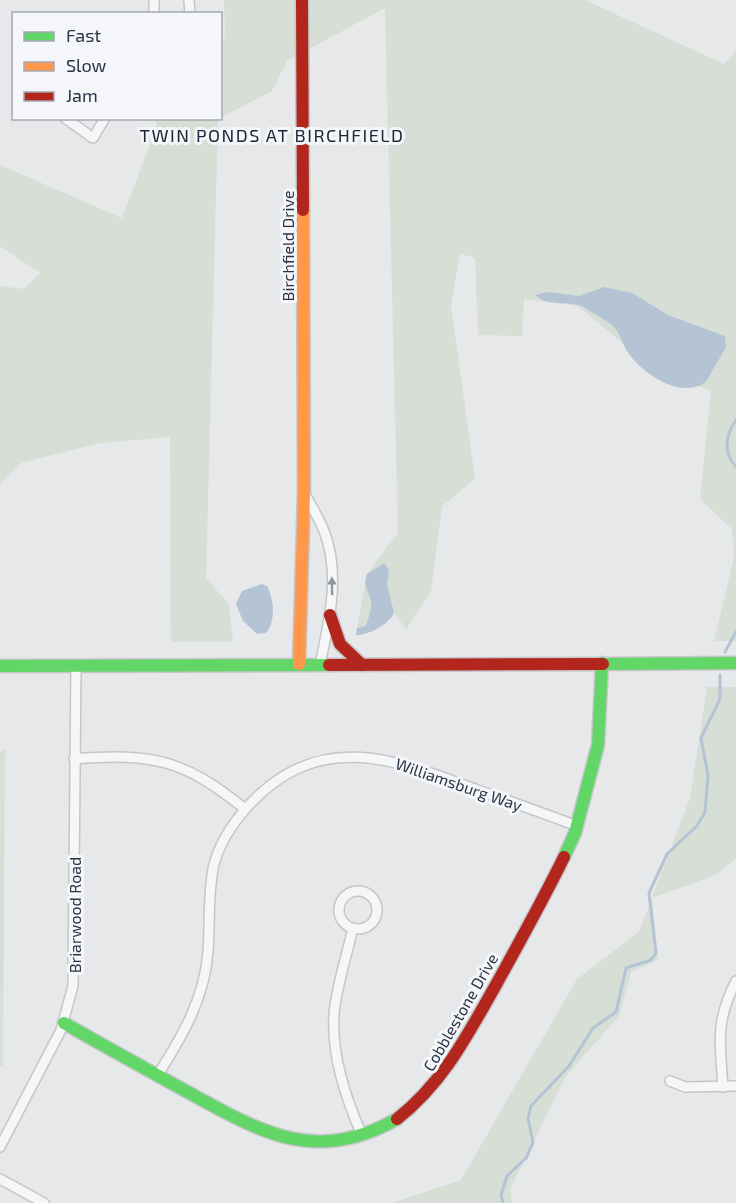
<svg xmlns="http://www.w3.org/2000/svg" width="736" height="1203" font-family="'Exo 2',sans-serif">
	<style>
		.green { fill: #d6ded6 }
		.water { fill: #b4c4d5 }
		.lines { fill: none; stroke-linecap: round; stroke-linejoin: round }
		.stream { stroke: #b4c4d5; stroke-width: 3 }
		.street-casing { stroke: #c4c6c8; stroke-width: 12 }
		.fast-casing { stroke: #c4c6c8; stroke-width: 15 }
		.slow-casing { stroke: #c4c6c8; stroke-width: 15 }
		.jam-casing { stroke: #c4c6c8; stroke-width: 15 }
		.street { stroke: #f5f6f7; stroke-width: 9 }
		.fast { stroke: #63d668; stroke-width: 12 }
		.slow { stroke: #ff974d; stroke-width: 12 }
		.jam { stroke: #b3261e; stroke-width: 12 }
		.oneway { fill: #90959e }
		.labels { text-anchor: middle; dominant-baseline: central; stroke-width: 6; stroke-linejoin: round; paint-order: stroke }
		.street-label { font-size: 16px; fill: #2b3445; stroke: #f4f6f9 }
		.neighbourhood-label { font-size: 18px; letter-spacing: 1.5px; fill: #1d2536; stroke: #f4f6f9 }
	</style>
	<rect width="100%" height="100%" fill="#e6e8ea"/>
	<g class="green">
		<polygon points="224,0 585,0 724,64 736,51 736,641 714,641 734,558 732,529 700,499 711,391 653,369 578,306 524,299 522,336 478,335 475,258 460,254 451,305 475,479 442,506 431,591 406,629 394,613 356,635 367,574 398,533 385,8 287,61 272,91 221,117 220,43 225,36"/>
		<polygon points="155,119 218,119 206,578 229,604 233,642 171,642 170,437 101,443 21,463 0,484 0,286 24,289 40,273 0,246 0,165 122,218 157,126"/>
		<polygon points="707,687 736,687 736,859 716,875 652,898 658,960 631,972 619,1016 566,1076 510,1189 512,1203 392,1203 461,1180 577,979 639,932 690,798"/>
		<polygon points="5,749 3,1067 0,1065 0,752"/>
	</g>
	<g class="water">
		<path d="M604,287L632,293L668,315L725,336L726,347L706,382C681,400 642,374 627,351C622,343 621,335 614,327C607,320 596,316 587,309C572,298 550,309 535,295L548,292L579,296Z"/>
		<path d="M384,563L389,570L387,584L394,613C388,625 369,635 356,635L357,628L366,626C368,618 372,611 371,602C370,591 362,587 367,574Z"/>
		<path d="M262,584L267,586C274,599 276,621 266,633L257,634L243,621L236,604L242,591Z"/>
	</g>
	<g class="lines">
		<g class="stream">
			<path d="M736,420C725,436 723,452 736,467"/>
			<polyline points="725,652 736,632"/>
			<polyline points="503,1203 501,1195 507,1176 526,1158 533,1143 528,1118 531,1106 569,1066 593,1028 616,1012 626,968 651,960 656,953 649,893 667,854 697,826 705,812 708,775 701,738 720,699 720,675"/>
		</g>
		<g class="street-casing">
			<g id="street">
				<polyline points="189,0 190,14"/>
				<polyline points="154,14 154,0"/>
				<polyline points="65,118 93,138 105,118"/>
				<path d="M305,494C311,506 319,518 324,531C341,574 329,621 320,665"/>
				<path d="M74,759C153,753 183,759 245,809"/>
				<circle cx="358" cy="910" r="19"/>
				<path d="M353,928C347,954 339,979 335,1005C329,1048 345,1097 362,1135"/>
				<path d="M157,1076C182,1037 205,998 208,951C210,924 208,896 213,869C218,845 234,821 251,803C320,730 395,759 475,789C509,801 543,813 577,826"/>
				<polyline points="670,1081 685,1087 736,1086"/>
				<path d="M723,1087C720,1044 715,1021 736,981"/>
				<polyline points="0,1147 61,1030 73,986 76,666"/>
				<polyline points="0,1179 44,1203"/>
			</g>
		</g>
		<g class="fast-casing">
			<g id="fast">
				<polyline points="603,664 736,663"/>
				<polyline points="0,666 329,665"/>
				<polyline points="564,857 575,833 598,745 602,663"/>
				<path d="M64,1023C104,1046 144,1068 184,1090C259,1131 314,1166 397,1119"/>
			</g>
		</g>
		<g class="slow-casing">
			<polyline id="slow" points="299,664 304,493 303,210"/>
		</g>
		<g class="jam-casing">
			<g id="jam">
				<polyline points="302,0 303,210"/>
				<polyline points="330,615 340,644 362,665"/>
				<polyline points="329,665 603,664"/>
				<path d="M397,1119C444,1082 468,1034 497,983C520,941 543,900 564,857"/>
			</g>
		</g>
		<use href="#street" class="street"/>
		<use href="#fast" class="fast"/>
		<use href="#slow" class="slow"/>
		<use href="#jam" class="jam"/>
	</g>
	<defs><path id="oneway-solid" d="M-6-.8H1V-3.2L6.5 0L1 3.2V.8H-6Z" transform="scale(1.5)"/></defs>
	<use class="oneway" href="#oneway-solid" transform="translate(332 586) rotate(-91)"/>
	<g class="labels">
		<g class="street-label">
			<text transform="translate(287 246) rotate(-90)">Birchfield Drive</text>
			<text transform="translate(459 784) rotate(19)">Williamsburg Way</text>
			<text transform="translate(74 915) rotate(-90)">Briarwood Road</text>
			<text transform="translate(460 1012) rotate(-60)">Cobblestone Drive</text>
		</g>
		<g class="neighbourhood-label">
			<text x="272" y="135">TWIN PONDS AT BIRCHFIELD</text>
		</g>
	</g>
	<rect x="12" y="12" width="210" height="108" fill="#f4f6f9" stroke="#a4a8b1" stroke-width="1.5"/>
	<rect x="24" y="32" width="30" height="9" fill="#63d668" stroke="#a4a8b1" stroke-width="1.5"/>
	<text x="66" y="42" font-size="18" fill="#2b3445">Fast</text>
	<rect x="24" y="62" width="30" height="9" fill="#ff974d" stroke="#a4a8b1" stroke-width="1.5"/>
	<text x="66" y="72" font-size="18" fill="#2b3445">Slow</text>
	<rect x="24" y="92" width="30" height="9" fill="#b3261e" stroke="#a4a8b1" stroke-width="1.5"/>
	<text x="66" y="102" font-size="18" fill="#2b3445">Jam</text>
</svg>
